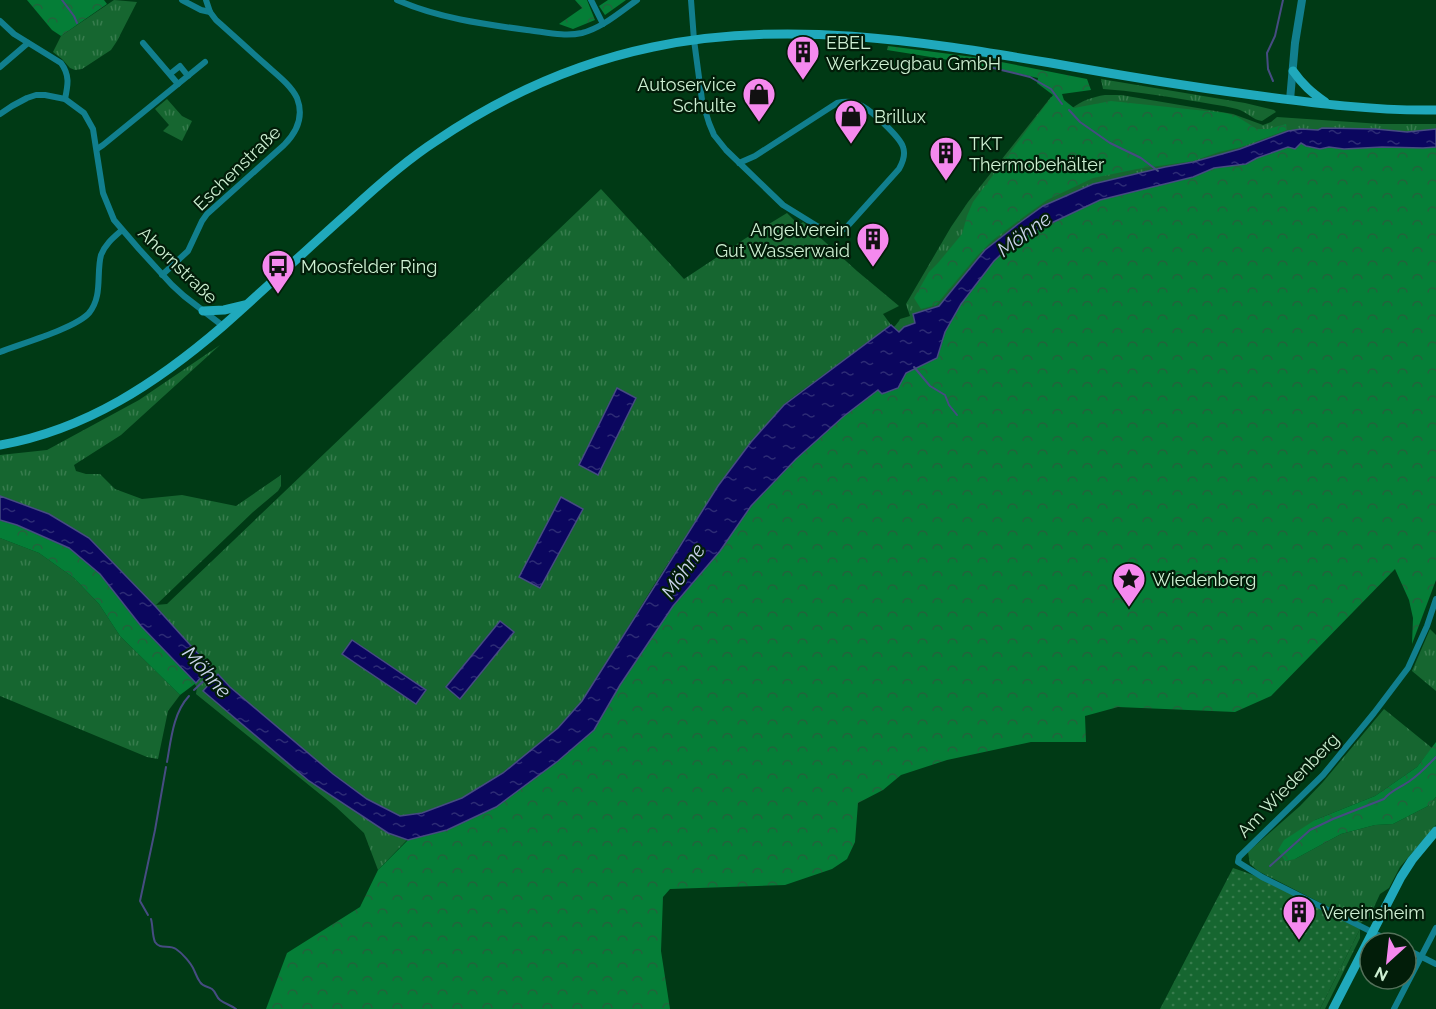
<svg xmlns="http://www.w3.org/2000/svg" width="1436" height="1009" font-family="Raleway,sans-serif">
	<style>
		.grass { fill: url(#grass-tufts); fill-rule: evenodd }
		.forest { fill: url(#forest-crowns) }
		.garden { fill: url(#garden-dots) }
		.water { fill: url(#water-ripples); stroke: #464c82; stroke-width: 1.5 }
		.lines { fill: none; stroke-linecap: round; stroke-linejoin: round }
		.stream { stroke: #464c82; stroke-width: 2 }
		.river { stroke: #0b065f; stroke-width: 12 }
		.minor { stroke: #117f8e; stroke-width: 6 }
		.tertiary { stroke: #117f8e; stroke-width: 8 }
		.secondary { stroke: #20a9bc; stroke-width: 9 }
		.labels { text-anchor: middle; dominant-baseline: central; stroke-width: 4.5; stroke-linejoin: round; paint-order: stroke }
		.poi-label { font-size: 18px; fill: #cef0d3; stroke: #021d09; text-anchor: start }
		.street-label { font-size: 18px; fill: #cef0d3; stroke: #021d09 }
		.water-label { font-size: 20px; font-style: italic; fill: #cbd4ec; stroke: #021d09 }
	</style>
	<defs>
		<pattern id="grass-tufts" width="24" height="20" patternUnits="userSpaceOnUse" patternTransform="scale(1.5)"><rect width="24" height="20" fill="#166630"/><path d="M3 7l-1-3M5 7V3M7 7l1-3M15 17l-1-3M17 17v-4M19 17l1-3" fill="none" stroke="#377c4d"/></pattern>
		<pattern id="forest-crowns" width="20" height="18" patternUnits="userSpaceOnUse" patternTransform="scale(1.5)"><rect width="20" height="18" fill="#057e37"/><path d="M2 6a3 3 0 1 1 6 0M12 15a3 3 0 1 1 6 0" fill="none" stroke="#22633b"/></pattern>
		<pattern id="garden-dots" width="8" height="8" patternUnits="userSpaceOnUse" patternTransform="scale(1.5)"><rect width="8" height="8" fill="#166630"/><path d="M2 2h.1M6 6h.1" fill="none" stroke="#377c4d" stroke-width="1.8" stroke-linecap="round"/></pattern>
		<pattern id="water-ripples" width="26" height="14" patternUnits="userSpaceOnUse" patternTransform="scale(1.5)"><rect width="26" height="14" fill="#0b065f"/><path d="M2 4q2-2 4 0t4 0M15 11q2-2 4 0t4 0" fill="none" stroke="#2d2b75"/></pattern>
	</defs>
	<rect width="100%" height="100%" fill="#003a15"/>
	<g class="grass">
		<polygon points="114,0 137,2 117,41 111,50 82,69 75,70 70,68 62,59 53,52 61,36"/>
		<path d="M1101,79L1245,103L1274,110L1276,112L1262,121C1253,120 1247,112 1237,109C1221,105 1204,103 1187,100C1159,95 1131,91 1103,89Z"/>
		<path d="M1105,95H1121L1233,114L1263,125L1271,122L1277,117L1381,124H1436V168L956,339L604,714L407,840L378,870L364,833L336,807L196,694L197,687L193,682L198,668L105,562L0,496V455L47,450L139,400L220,345L121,435L74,465L76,471L86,474H100L115,489L142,499L182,495L236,506L281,475V486L278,491L253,512L156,605L167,604L601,189L684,279L746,238L787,213L799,225L803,222L857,271L899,306L883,314L891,325L784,404L895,326L899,321L900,319L910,316L906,304L951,227L968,202L1051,97L1061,105L1071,109C1081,101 1092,97 1105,95ZM732,467L585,697L654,585L718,486Z"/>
		<polygon points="167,99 182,116 192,121 182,141 163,131 169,125 155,109"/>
		<polygon points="0,538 39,553 74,578 99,604 120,636 180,695 168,711 158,759 147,757 0,696"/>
		<polygon points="1430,629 1436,635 1436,691 1412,671"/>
		<polygon points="1384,709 1432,748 1417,767 1375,796 1315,820 1295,859 1341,834 1375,825 1393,824 1428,806 1436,797 1436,825 1400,867 1389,888 1380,894 1369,918 1360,923 1258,871 1250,864 1248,852 1300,806 1323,782"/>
		<polygon points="1360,929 1360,938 1325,1009 1320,1009"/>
	</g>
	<g class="forest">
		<polygon points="27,0 104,0 107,4 61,36 52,30"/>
		<polygon points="575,0 587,0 595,20 573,29 559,24 582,8"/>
		<polygon points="608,0 626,0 605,15 599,6"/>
		<path d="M888,46L981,58L1087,79L1091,90L1062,94L1064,100L1074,108L1111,101L1225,113L1236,116L1257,129H1268L1286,124L1287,130L1241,147L1219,152L1193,161L1137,169L1093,178L1047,200L1022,218L993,240L977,256L936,305L921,309L914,298L929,272L938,263L962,234L967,216L973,202L1053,95L1037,83L1038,78C988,66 938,58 887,50Z"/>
		<polygon points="1302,143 1320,149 1330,147 1344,149 1382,147 1423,148 1436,147 1436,580 1412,644 1413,618 1409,600 1395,569 1271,696 1235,712 1118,707 1085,716 1086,742 1031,742 947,760 901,775 883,790 858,803 855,842 847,859 832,869 785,885 670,889 663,897 661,951 670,1009 266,1009 287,953 360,907 378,870 408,840 447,830 594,730 620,685 673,606 720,551 751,506 796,459 844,416 879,390 898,388 906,373 937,358 945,332 961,304 994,261 1011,245 1024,236 1100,200 1193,177 1214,168 1246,164 1257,158 1289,147 1295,149"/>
		<polygon points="0,520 17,525 69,548 100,574 141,626 196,683 180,695 120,636 99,604 74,578 39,553 0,538"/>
		<polygon points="1436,742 1436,797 1428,806 1393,824 1375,825 1341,834 1295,859 1285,861 1278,850 1284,840 1315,820 1375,796 1417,767"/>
	</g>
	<path class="garden" d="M1233,868C1275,881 1321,909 1360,929L1320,1009H1160Z"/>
	<g class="water">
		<polygon points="1322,128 1376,129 1407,132 1436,129 1436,147 1423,148 1382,147 1344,149 1329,147 1320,149 1306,146 1301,143 1295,149 1288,147 1257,158 1246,164 1214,168 1193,177 1100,200 1024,236 1011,245 994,261 961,304 945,332 937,358 906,373 898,388 882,394 878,390 844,416 796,459 751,506 720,551 673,606 620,685 594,730 558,761 496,807 447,830 408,840 388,833 309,781 203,691 218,674 230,687 333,774 367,799 400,816 422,813 462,798 503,773 558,728 582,701 718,486 751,442 784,405 891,325 899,332 904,327 915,323 913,314 939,306 985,250 1018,224 1043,206 1093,184 1165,167 1193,162 1240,149 1288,131 1301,129 1318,130"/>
		<polygon points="617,388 636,398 598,475 579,465"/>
		<polygon points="0,496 49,514 89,538 155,606 210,667 196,683 141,626 100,574 69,548 17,525 0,520"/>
		<polygon points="561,497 583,509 540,588 519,577"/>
		<polygon points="500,621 514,632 460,699 446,687"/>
		<polygon points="352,640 426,690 416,704 342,654"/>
	</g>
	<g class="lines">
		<g class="stream">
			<polyline points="62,0 74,16 77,23"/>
			<polyline points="993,68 1030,77 1051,89 1062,104"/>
			<polyline points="1273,81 1268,69 1267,53 1275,36 1283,0"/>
			<polyline points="1069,110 1080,122 1110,143 1141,158 1158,171"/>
			<polyline points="914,367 930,386 945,395 949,405 957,415"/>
			<polyline points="194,690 209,676"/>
			<path d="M167,762C171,740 173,713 189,696"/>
			<path d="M1270,866L1310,830L1333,819L1384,799C1391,790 1402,787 1411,780C1420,774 1428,765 1436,757"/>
			<polyline points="148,915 140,901 155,830 166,767"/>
			<path d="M151,919C153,926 152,935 155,942C160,950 169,944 176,949C182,953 191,963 194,970C196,974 197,978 200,982C203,987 207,986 212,989C216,992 216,997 220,1000C225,1004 231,1005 236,1009"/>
		</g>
		<polyline class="river" points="195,659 222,692"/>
		<g class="minor">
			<polyline points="182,0 201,10 210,12"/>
			<path d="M397,0C438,18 482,24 527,30C545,32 564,37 582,33C602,28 620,12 637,0"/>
			<polyline points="591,0 603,24"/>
			<path d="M691,0L694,40L702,100L709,123L714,135L726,150L783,205L817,226L830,231L845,229L899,169C903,162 906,155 903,147C900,137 870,109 860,105C853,101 845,101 837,103L755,156L739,163"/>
			<path d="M0,21L14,34L61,63C70,75 68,85 65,99"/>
			<polyline points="143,43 178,84"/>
			<polyline points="0,67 28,43"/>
			<polyline points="170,74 180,66 188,76"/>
			<polyline points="0,114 12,106 27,98 36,95 45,95 65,99 84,113 93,129 103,193 114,220 139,249 172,285 184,296 223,326"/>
			<polyline points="97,149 103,145 205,62"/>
			<path d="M162,275L188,251L202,221L207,214L284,145C297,132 304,116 297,98C291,85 276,74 265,64C249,50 233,35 216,20L210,12L206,0"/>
			<path d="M0,352C20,344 76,328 89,313C103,296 96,274 101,255C105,244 114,237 122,230"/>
			<polyline points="1394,943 1262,877 1238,862 1239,857 1323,775 1374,713 1408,668 1427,626 1436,599"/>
			<polyline points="1406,949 1436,964"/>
			<polyline points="1394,1009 1436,928"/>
		</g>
		<polyline class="tertiary" points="1290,100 1295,43 1302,0"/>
		<g class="secondary">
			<path d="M1293,71C1303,85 1311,92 1325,102"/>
			<polyline points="203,311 224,310 245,305"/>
			<path d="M0,445C86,430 158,382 223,326C266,288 307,249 350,211C377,186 405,161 436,141C501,97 576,63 653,47C784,19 920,41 1051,63C1118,75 1185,86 1253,95C1313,103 1375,111 1436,110"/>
			<polyline points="1333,1009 1401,877 1412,860 1436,831"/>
		</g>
	</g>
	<defs>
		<g id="building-pin" transform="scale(1.725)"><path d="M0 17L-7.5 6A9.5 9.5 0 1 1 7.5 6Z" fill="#f589ee" stroke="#021d09"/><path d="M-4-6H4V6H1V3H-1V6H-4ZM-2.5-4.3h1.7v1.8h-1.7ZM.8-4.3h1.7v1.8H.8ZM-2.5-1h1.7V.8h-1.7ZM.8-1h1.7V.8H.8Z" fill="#111"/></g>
		<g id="shop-pin" transform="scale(1.725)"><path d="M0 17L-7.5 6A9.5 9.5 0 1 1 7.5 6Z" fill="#f589ee" stroke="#021d09"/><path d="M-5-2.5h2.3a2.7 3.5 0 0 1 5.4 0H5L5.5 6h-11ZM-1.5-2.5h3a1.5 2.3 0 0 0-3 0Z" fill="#111"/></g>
		<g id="bus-pin" transform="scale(1.725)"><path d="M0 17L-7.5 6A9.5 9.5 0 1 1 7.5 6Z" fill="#f589ee" stroke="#021d09"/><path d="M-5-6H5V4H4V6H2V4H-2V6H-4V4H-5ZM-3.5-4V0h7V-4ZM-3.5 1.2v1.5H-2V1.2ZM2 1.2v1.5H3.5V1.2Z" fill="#111"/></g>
		<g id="sight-pin" transform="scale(1.725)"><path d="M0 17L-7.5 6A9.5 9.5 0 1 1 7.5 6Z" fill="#f589ee" stroke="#021d09"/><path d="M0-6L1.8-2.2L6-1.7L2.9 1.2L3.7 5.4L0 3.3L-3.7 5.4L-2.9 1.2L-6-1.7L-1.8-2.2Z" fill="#111"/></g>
	</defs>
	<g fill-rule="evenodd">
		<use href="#building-pin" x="803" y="52"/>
		<use href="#shop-pin" x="759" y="94"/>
		<use href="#shop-pin" x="851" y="116"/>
		<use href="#building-pin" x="946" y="153"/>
		<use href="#building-pin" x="873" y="239"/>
		<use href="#bus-pin" x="278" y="266"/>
		<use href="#sight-pin" x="1129" y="579"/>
		<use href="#building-pin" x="1299" y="912"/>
	</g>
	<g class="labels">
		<g class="poi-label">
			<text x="826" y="42">EBEL<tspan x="826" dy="21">Werkzeugbau GmbH</tspan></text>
			<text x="736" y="84" text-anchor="end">Autoservice<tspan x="736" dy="21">Schulte</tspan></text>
			<text x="874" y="116">Brillux</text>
			<text x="969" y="143">TKT<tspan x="969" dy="21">Thermobehälter</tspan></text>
			<text x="850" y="229" text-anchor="end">Angelverein<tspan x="850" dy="21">Gut Wasserwaid</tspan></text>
			<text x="301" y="266">Moosfelder Ring</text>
			<text x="1152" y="579">Wiedenberg</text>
			<text x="1322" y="912">Vereinsheim</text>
		</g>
		<g class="street-label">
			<text transform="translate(237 168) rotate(-44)">Eschenstraße</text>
			<text transform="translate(178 265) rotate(44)">Ahornstraße</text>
			<text transform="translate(1288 785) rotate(-46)">Am Wiedenberg</text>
		</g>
		<g class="water-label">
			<text transform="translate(1024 234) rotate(-36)">Möhne</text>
			<text transform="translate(683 571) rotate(-56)">Möhne</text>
			<text transform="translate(207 672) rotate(48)">Möhne</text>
		</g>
	</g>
	<g transform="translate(1388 961) rotate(207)"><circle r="28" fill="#021d09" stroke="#54715a" stroke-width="1.5"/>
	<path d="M0-4.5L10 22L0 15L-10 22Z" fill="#f589ee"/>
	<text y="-9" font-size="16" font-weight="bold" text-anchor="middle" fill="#cef0d3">N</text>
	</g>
</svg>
